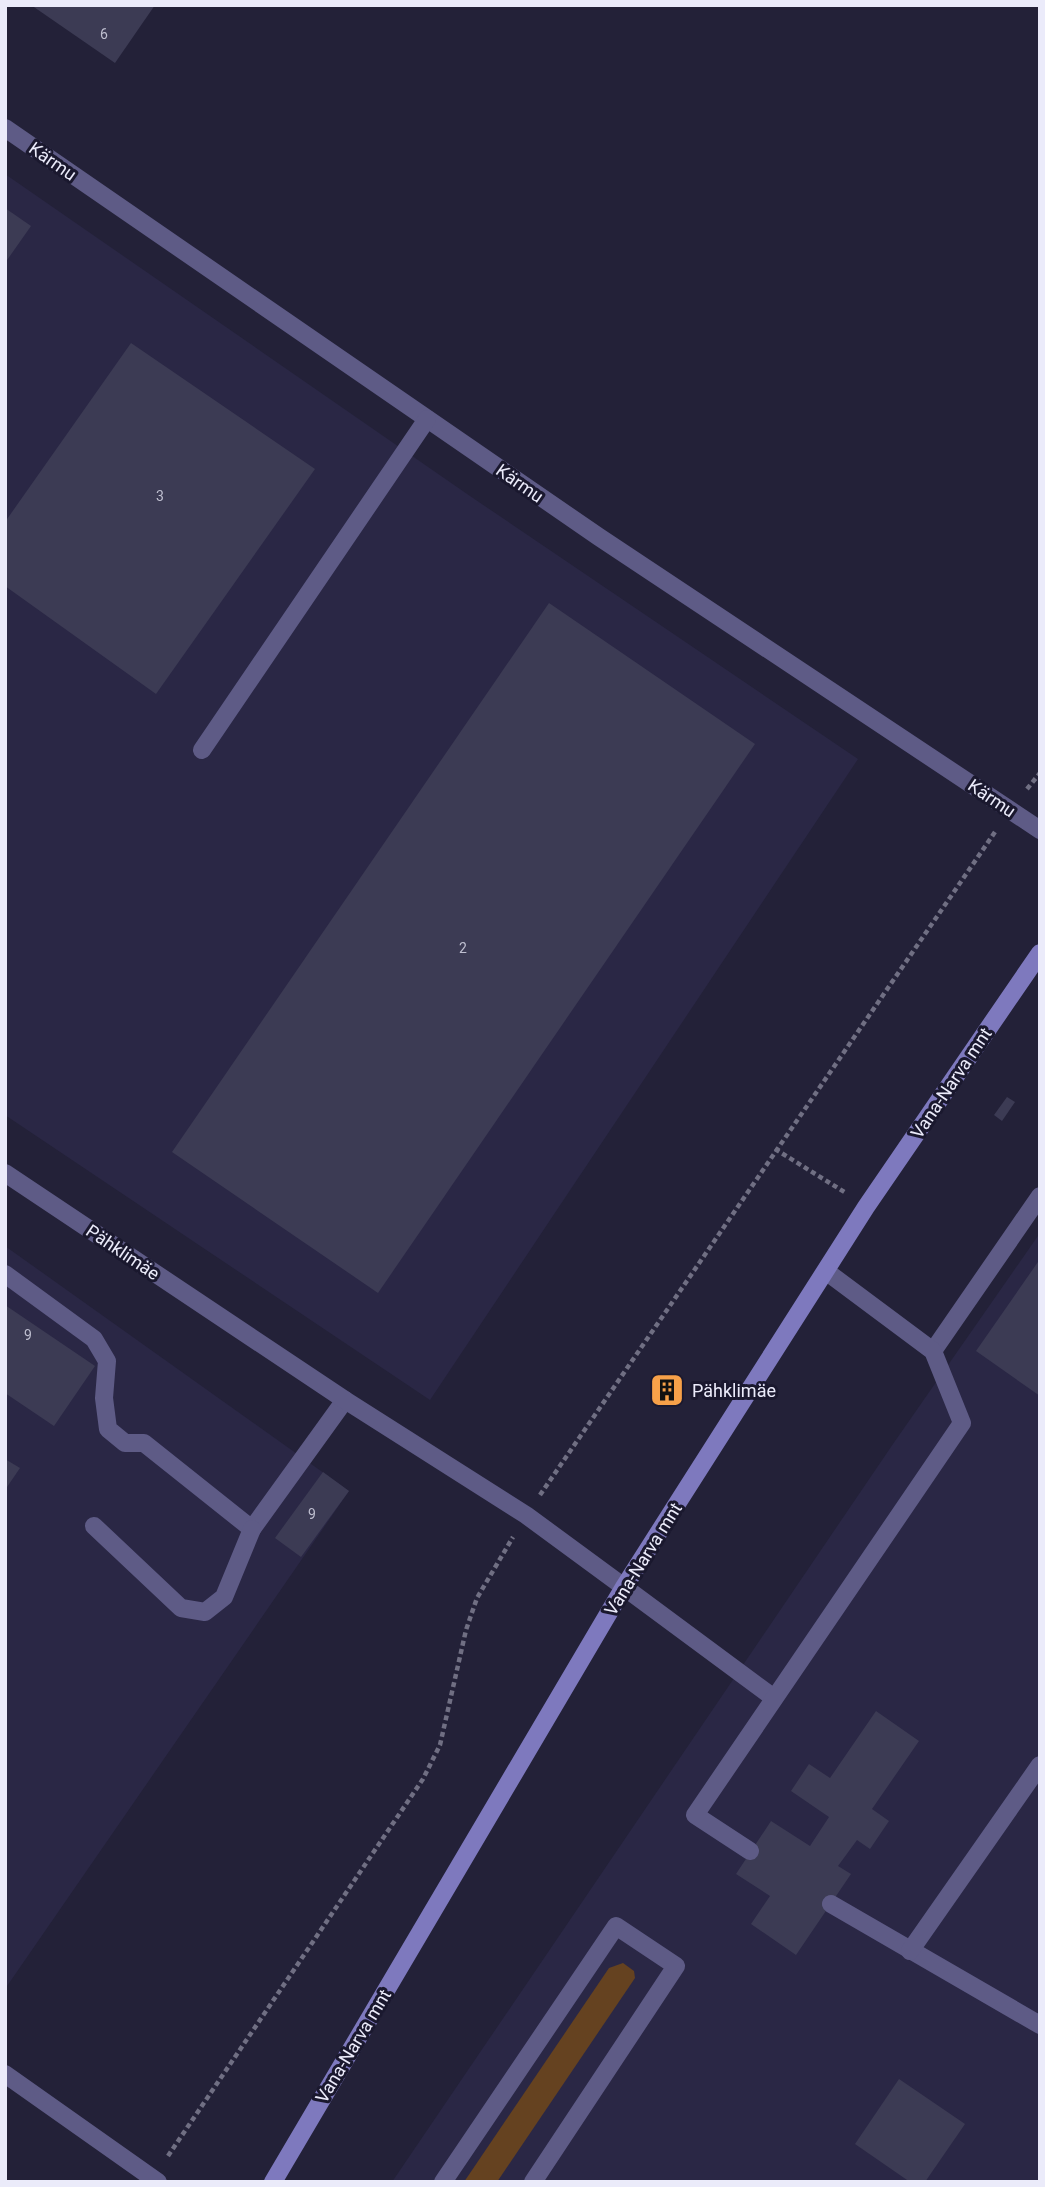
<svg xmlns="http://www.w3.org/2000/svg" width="1045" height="2187" font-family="Roboto,sans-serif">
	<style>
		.built { fill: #2a2745 }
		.green { fill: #654220 }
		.building { fill: #3c3b54 }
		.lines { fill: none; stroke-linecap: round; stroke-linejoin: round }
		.path { stroke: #706f83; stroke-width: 4.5; stroke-dasharray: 5 3.5; stroke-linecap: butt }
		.lane { stroke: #5e5b86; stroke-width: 18 }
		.street { stroke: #5e5b86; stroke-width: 18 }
		.secondary { stroke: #7e79be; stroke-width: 18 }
		.labels { text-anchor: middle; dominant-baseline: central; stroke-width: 6; stroke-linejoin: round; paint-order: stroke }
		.number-label { font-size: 14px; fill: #bfbfd0 }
		.street-label { font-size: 18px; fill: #ebebfa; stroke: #1a182e }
		.poi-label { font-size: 18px; fill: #ebebfa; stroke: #1a182e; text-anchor: start }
	</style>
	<rect width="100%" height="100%" fill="#232138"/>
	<g class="built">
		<polygon points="5,174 470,496 858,759 430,1400 5,1115"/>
		<polygon points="1040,1233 1040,2182 392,2182 893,1444"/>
		<polygon points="5,1246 349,1491 5,1989"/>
	</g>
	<polygon class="green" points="623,1963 634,1971 635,1978 497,2182 464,2182 609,1968"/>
	<g class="building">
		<polygon points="31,5 155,5 115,63"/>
		<polygon points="5,208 31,226 5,263"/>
		<polygon points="131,343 315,469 156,694 5,586 5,522"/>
		<polygon points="549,603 755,744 378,1293 172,1152"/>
		<polygon points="1007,1097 1015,1102 1002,1121 994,1115"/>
		<polygon points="1040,1259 1040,1396 976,1351"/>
		<polygon points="5,1305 95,1366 54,1426 5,1393"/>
		<polygon points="668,1378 677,1383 666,1403 656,1397"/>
		<polygon points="5,1459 20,1468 5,1490"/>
		<polygon points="323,1472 349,1491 301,1557 275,1538"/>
		<polygon points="876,1711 919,1741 872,1809 889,1821 870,1849 857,1840 838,1866 851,1874 796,1955 751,1924 770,1896 736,1874 771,1821 810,1846 829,1817 791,1791 809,1764 830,1778"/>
		<polygon points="899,2079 965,2124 925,2182 910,2182 855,2144"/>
	</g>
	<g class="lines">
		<g class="path">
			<polyline points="1027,789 1040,773"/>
			<polyline points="775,1149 846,1193"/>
			<polyline points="540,1495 995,832"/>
			<polyline points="168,2156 423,1779 440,1745 466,1630 477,1598 513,1537"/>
		</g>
		<g class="lane">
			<polyline points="5,128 599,537 1040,830"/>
			<polyline points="202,750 427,419"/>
			<polyline points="5,1274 94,1339 107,1361 104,1398 108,1429 125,1443 144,1443 252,1529 345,1400"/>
			<polyline points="933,1351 1040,1196"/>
			<polyline points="94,1526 181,1608 205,1612 224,1597 252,1529"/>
			<polyline points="624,1587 774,1698"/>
			<polyline points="750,1851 695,1815 962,1423 933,1351 827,1272"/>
			<polyline points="831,1904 1040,2025"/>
			<polyline points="910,1951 1040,1765"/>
			<polyline points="5,2074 158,2182"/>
			<polyline points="443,2182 616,1926 676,1966 533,2182"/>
		</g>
		<polyline class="street" points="5,1173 345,1400 526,1515 624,1587"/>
		<polyline class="secondary" points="273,2182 624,1587 866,1207 1040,953"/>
	</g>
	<defs>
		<g id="building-square" transform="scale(1.75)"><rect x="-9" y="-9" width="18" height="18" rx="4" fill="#f7a149" stroke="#1a182e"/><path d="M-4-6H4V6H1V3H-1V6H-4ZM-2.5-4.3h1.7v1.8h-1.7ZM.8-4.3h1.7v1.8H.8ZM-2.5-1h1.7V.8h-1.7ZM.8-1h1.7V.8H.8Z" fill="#111"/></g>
	</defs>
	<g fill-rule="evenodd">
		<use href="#building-square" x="667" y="1390"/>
	</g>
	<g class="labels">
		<g class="number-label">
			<text x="104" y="34">6</text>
			<text x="160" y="496">3</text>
			<text x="463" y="948">2</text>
			<text x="28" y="1335">9</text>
			<text x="312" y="1514">9</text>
		</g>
		<g class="street-label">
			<text transform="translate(53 161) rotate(35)">Kärmu</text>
			<text transform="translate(520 483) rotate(35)">Kärmu</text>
			<text transform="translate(992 798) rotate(34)">Kärmu</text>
			<text transform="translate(951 1083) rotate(-56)">Vana-Narva mnt</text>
			<text transform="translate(123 1252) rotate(34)">Pähklimäe</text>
			<text transform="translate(643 1559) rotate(-58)">Vana-Narva mnt</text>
			<text transform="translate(353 2046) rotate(-59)">Vana-Narva mnt</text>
		</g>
		<g class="poi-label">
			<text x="692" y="1390">Pähklimäe</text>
		</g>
	</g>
	<rect width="1045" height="2187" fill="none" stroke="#ebebfa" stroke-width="14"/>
</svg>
